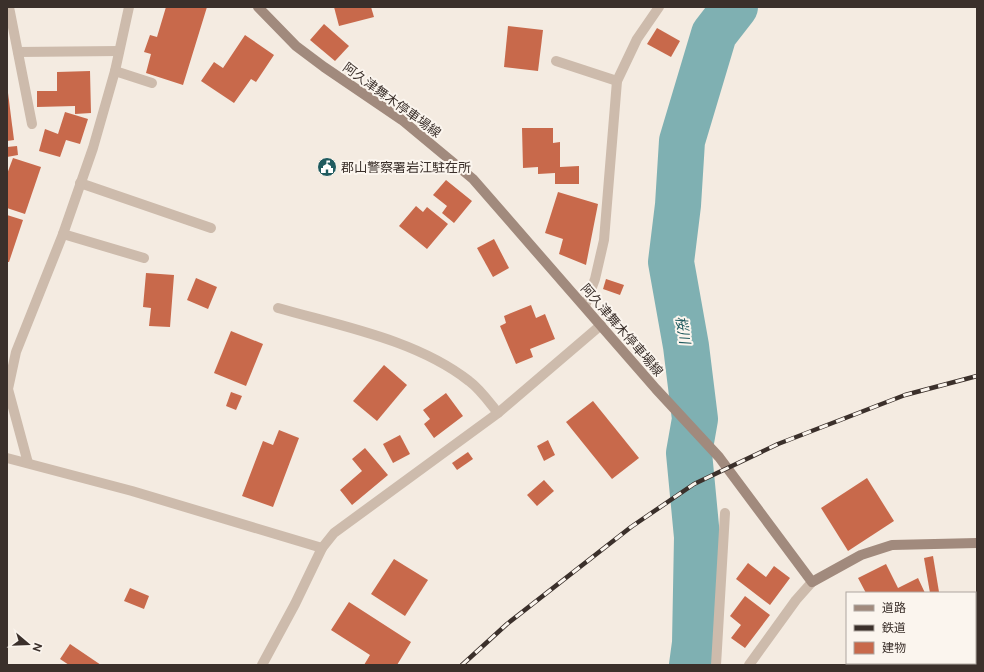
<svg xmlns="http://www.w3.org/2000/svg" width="984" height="672" font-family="'Public Sans','Noto Sans JP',sans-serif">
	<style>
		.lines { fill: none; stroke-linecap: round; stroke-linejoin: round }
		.river { stroke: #7fb0b2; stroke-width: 46 }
		.building { fill: #c8694b }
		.lane { stroke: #cdbbac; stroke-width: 10 }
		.street { stroke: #cdbbac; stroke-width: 10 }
		.secondary { stroke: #a18a7d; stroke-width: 10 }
		.rail-casing { stroke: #3b302b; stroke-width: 4.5 }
		.rail { stroke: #fbf5ee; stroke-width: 3; stroke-dasharray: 9; stroke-linecap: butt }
		.labels { text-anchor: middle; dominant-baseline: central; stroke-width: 4; stroke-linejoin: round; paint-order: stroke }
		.street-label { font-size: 13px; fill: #3b302b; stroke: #fbf5ee }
		.poi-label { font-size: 13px; fill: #3b302b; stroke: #fbf5ee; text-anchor: start }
		.water-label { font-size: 14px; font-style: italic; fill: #1f5a5e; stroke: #fbf5ee }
	</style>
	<rect width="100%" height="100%" fill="#f4ebe1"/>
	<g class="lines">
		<polyline class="river" points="692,665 695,643 697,537 689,453 695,419 686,346 671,262 678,205 682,141 714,34 735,7"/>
	</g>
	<g class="building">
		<polygon points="166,7 207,7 183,85 146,73 151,54 144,52 150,35 157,37"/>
		<polygon points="334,7 371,7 374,17 339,26"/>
		<polygon points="324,24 349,46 335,61 310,40"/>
		<polygon points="508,26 543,30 538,71 504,67"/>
		<polygon points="657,28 680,41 671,57 647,44"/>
		<polygon points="245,35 274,55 256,82 251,79 234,103 201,81 214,62 223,68"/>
		<polygon points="90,71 91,113 75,114 75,106 37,107 37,91 57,91 57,72"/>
		<polygon points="7,85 14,140 7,141"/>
		<polygon points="65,112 88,119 80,144 66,140 60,157 39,151 45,129 58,134"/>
		<polygon points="522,128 553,128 553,143 560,142 560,167 579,166 579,184 555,184 555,173 538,174 538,167 523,168"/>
		<polygon points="17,146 18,155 7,157 7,147"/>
		<polygon points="13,158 41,167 25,214 7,208 7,174"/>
		<polygon points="446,180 472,201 454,223 442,213 447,206 433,195"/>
		<polygon points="558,192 598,204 586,265 559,254 563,239 545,233"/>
		<polygon points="416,206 423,212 427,207 448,224 427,249 399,226"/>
		<polygon points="7,215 23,220 9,262 7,262"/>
		<polygon points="494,239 509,268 493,277 477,248"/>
		<polygon points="146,273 174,275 170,327 149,326 151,308 143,307"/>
		<polygon points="196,278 217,287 208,309 187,300"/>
		<polygon points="606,279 624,285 620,295 603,289"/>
		<polygon points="531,305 536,318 545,314 555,339 530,349 533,357 516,364 500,326 506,323 504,316"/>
		<polygon points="231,331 263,344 246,386 214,373"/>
		<polygon points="384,365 407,385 377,421 353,401"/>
		<polygon points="231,392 242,396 236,410 226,406"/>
		<polygon points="446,393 463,416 434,438 424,424 430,419 423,410"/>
		<polygon points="593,401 639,458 612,479 566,422"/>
		<polygon points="279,430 299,438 273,507 242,496 263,441 273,445"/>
		<polygon points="400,435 410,454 393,463 383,444"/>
		<polygon points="548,440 555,455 544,461 537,446"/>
		<polygon points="365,448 388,475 352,505 340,490 362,471 352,459"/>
		<polygon points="468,452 473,459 457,470 452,463"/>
		<polygon points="867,478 894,521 848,551 821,508"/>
		<polygon points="544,480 554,491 537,506 527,495"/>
		<polygon points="933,556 939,592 930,593 924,558"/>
		<polygon points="394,559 428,580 405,616 371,594"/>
		<polygon points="748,563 766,577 774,566 790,578 770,605 736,579"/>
		<polygon points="886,564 898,588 918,578 925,593 866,593 858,578"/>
		<polygon points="130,588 149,596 144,609 124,601"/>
		<polygon points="745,596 770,615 745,648 731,638 741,625 730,616"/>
		<polygon points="349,602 411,642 397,665 364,665 370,655 331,630"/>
		<polygon points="70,644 101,665 69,665 60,659"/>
		<polygon points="977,655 977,665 964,665 963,663 975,663 975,656"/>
	</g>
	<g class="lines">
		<g class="lane">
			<polyline points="63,234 144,258"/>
			<polyline points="716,665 725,513"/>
		</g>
		<g class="street">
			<polyline points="9,7 32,124"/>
			<polyline points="18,52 119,51"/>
			<polyline points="556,61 617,81"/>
			<polyline points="115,71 152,83"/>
			<polyline points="80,183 211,228"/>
			<polyline points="585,306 595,279 604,240 617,81 637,39 659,7"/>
			<path d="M278,308C341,326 417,340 469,381C480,389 489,402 498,413"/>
			<polyline points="7,458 132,491 322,548"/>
			<polyline points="28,463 8,389 16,352 63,234 93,148 115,71 129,7"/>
			<polyline points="262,665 295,604 322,548 334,533 498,413 601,325"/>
			<polyline points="749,665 796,600 812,582"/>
		</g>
		<polyline class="secondary" points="258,7 296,46 324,67 402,120 473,179 656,389 719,457 812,582 861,555 892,545 977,543"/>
		<g class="rail-casing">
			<polyline id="rail" points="462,665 507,624 631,527 694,484 778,444 905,395 977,376"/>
		</g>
		<use href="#rail" class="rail"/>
	</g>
	<defs>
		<g id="civic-disc" transform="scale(1)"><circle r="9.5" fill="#1f5a5e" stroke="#fbf5ee"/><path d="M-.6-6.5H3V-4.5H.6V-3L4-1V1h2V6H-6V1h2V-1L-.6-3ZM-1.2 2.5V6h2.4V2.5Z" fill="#fff"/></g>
	</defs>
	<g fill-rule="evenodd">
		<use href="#civic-disc" x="327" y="167"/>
	</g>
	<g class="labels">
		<g class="street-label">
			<text transform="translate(392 100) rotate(36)">阿久津舞木停車場線</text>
			<text transform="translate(622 330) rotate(49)">阿久津舞木停車場線</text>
		</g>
		<g class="poi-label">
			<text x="341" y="167">郡山警察署岩江駐在所</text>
		</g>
		<g class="water-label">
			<text transform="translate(683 330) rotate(80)">桜川</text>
		</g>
	</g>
	<rect width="984" height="672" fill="none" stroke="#3b302b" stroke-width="16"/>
	<rect x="846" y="592" width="130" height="72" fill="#fbf5ee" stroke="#aea6a0"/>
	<rect x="854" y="605" width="20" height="6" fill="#a18a7d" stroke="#aea6a0"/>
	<text x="882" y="612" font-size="12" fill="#3b302b">道路</text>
	<rect x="854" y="625" width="20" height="6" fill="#3b302b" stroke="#aea6a0"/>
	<text x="882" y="632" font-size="12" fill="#3b302b">鉄道</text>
	<rect x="854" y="642" width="20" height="12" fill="#c8694b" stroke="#aea6a0"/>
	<text x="882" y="652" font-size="12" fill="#3b302b">建物</text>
	<g transform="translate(28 644) rotate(109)" stroke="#fbf5ee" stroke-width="3" paint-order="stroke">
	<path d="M0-3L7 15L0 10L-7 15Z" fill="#3b302b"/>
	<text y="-6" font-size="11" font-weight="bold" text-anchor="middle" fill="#3b302b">N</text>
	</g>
</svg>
